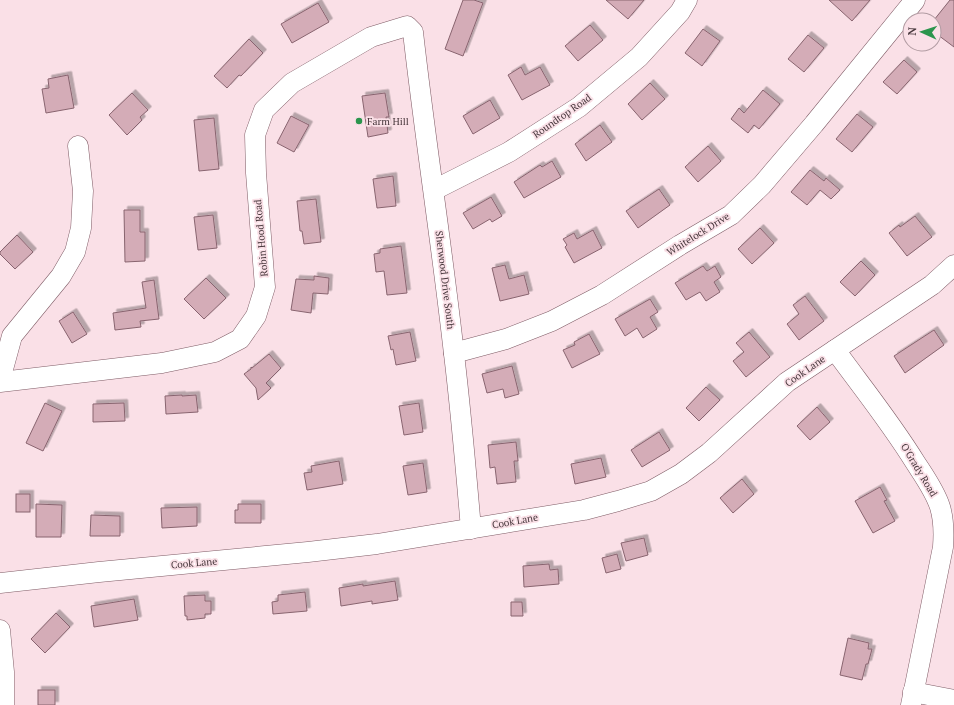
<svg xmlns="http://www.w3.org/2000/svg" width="954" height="705" font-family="'PT Serif',serif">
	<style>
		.building { fill: #d4acb7; stroke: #88646f; filter: url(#shadow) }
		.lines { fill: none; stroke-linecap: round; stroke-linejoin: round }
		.minor-casing { stroke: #7f5c66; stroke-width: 21 }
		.minor { stroke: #fff; stroke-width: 20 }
		.poi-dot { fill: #2b954d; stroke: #fae0e7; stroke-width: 1.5 }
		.labels { text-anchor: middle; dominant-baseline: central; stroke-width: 3.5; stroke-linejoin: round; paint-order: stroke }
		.street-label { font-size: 10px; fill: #47373c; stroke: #fae0e7 }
		.poi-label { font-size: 10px; fill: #47373c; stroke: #fae0e7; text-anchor: start }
	</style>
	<defs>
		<filter id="shadow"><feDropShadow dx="3.5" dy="-3.5" stdDeviation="0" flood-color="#0004"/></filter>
	</defs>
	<rect width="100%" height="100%" fill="#fae0e7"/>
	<g class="building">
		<polygon points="463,0 474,0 483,3 463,56 445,49"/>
		<polygon points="606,0 644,0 628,19"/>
		<polygon points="829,0 870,0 852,21"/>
		<polygon points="950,0 954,0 954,47 934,32 934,20"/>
		<polygon points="318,3 329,22 292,43 281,24"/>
		<polygon points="590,25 603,40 578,61 565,46"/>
		<polygon points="703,29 720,41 702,66 685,53"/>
		<polygon points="808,35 824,48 804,72 788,59"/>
		<polygon points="249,39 263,53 241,76 239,75 227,88 214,76"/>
		<polygon points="904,60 917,72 897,94 883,82"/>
		<polygon points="521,67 525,75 540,67 550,85 522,100 508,75"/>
		<polygon points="68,75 74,108 46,113 42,89 49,88 48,79"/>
		<polygon points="650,83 665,99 642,120 628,104"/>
		<polygon points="763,90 780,104 759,129 754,125 748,133 731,119 739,108 744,113"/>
		<polygon points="132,93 148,110 140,117 142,120 127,135 109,115"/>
		<polygon points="385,93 389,117 386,117 388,133 368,137 362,96"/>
		<polygon points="490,100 500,118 473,134 463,116"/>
		<polygon points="857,114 873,127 852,152 836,139"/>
		<polygon points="291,116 309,125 294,152 277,143"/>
		<polygon points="214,118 219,169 199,171 194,120"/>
		<polygon points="600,125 612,142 586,161 575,144"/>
		<polygon points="708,146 721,161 698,182 685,167"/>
		<polygon points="552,161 561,177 524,198 514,182 540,165 542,167"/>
		<polygon points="810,170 824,181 826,178 840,190 831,199 820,190 807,205 791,192"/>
		<polygon points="393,176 396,206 377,208 373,179"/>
		<polygon points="659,189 670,205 638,228 626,211"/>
		<polygon points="491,197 502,216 492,222 490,219 473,229 463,213"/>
		<polygon points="316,199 321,242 304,244 302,231 300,231 297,201"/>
		<polygon points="124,210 140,210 140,232 145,232 145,261 125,262"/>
		<polygon points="213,215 217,248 198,250 194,217"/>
		<polygon points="915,216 932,237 907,256 889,233 899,225 900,227"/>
		<polygon points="760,228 774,243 752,264 738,249"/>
		<polygon points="593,230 602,248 574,263 565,247 567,245 563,239 574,233 577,239"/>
		<polygon points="17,235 33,252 15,269 0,254 0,252"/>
		<polygon points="401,246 407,293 387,295 384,271 376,272 374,254 380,253 380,249"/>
		<polygon points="861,261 875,275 855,296 840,282"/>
		<polygon points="505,265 509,279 524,275 529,294 500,301 492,268"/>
		<polygon points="703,266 707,271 715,266 721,277 714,282 720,292 706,301 700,292 686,300 675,283"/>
		<polygon points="314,276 329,278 328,294 313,293 311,313 291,310 296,279 314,280"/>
		<polygon points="206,278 226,298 204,319 184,299"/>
		<polygon points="154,280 159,319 140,321 141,327 115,330 113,313 146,308 142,282"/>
		<polygon points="805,296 824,321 799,340 787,324 799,314 793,305"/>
		<polygon points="650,299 658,312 650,317 657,329 643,338 637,328 625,336 615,319"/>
		<polygon points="73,312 87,334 72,343 59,321"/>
		<polygon points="934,330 944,345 905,373 894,356"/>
		<polygon points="410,332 416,361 396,365 393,349 391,350 388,336"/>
		<polygon points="749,332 770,357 746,377 733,361 744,352 736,343"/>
		<polygon points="589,334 600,354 572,368 563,350 575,345 574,342"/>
		<polygon points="269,354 281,368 266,383 271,388 258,400 256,388 244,374 251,369 251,367 252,368"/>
		<polygon points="512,366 519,394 505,398 503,389 487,393 482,374"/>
		<polygon points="706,387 720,400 699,421 686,408"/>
		<polygon points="182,395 182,396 196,395 198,412 166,414 165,396"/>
		<polygon points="45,403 62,411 43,451 26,443"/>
		<polygon points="124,403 125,421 93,422 93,404"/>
		<polygon points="419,403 423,432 404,435 399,406"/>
		<polygon points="817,407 830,422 810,440 797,426"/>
		<polygon points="659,432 670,450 642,467 631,450"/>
		<polygon points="516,442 518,461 514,461 516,482 497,484 495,467 490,468 488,445"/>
		<polygon points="601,458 606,477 575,484 571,464"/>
		<polygon points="339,461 343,484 307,490 304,473 312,472 311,466"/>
		<polygon points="423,463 427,492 408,495 403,466"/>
		<polygon points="742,479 754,494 733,513 720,498"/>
		<polygon points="880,487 887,500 884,501 895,521 873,533 855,501"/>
		<rect x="16" y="494" width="14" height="18"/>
		<polygon points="36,504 62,505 61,537 36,537"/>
		<polygon points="238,504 261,504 261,523 235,523 235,510 238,510"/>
		<polygon points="197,507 197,526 162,528 161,508"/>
		<polygon points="91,515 120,516 120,536 90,536"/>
		<polygon points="644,538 648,555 626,561 621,543"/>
		<polygon points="617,554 621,569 606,573 602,558"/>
		<polygon points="549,564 550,570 558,569 559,584 524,587 523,566"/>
		<polygon points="395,581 398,600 372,604 372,601 341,606 339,588 363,584 363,586"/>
		<polygon points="305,592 307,611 273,614 272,602 278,601 278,595"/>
		<polygon points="205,595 205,601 211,601 211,614 205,614 205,618 187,620 187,616 185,616 184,596"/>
		<polygon points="134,599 138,620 94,627 91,606"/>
		<polygon points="511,602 522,602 523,616 511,616"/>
		<polygon points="56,613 70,627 45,653 31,639"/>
		<polygon points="848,638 869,643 868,649 872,649 868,664 866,664 862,680 840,675"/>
		<rect x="38" y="690" width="17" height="15"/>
	</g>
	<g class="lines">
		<g class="minor-casing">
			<g id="minor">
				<polyline points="434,190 509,152 579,107 639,57 680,12 687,0"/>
				<path d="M835,350C862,387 891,423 915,462C924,476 935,491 940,507C944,520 944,533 943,547L911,705"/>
				<polyline points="454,353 506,339 552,321 602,295 680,245 731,215 762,185 814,124 915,0"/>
				<polyline points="0,380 12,336 61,276 75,252 81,228 83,191 78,146"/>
				<path d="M0,382L162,363L215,352L240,339L256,316L265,287L256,173L255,135L264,110L292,83L371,37L407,26L413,32C425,139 442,246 454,354C461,412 466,470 471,529"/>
				<polyline points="0,583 99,572 308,552 377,544 584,510 618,501 651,491 681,474 709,453 787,382 932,285 954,265"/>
				<polyline points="0,630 4,672 4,705"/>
				<polyline points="913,692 954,700"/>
			</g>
		</g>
		<use href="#minor" class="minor"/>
	</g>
	<circle class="poi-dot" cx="359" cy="121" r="4"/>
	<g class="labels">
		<g class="street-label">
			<text transform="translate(562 116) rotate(-35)">Roundtop Road</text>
			<text transform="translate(698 234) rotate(-32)">Whitelock Drive</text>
			<text transform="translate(261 238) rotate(-95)">Robin Hood Road</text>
			<text transform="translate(445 280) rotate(83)">Sherwood Drive South</text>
			<text transform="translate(805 371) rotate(-35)">Cook Lane</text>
			<text transform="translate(919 470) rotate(59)">O'Grady Road</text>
			<text transform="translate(515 521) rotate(-10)">Cook Lane</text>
			<text transform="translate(194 563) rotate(-5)">Cook Lane</text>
		</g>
		<g class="poi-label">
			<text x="367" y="121">Farm Hill</text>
		</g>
	</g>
	<g transform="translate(922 32) rotate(273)"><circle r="19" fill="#fae0e7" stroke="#b29ca3"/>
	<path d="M0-3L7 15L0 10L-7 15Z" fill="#2b954d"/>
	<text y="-6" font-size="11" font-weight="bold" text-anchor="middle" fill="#47373c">N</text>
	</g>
</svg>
